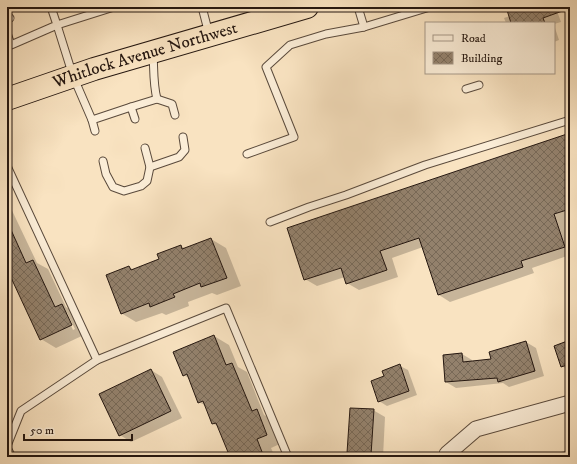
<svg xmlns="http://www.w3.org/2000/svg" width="577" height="464" font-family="'IM FELL DW Pica',serif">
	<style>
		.shadow { fill: #0003; fill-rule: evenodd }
		.building { fill: url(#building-cross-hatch); stroke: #251710 }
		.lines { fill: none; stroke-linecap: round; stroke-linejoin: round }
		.lane-casing { stroke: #5a4a3c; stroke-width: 9 }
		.street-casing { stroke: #5a4a3c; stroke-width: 17 }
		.highway-casing { stroke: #251710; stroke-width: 24 }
		.lane { stroke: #fbedd7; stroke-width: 7 }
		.street { stroke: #fbedd7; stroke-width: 15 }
		.highway { stroke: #f9e3c1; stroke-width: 22 }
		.labels { text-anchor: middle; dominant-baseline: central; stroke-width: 4; stroke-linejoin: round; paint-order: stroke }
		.street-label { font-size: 17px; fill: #251710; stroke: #fbedd7 }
	</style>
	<defs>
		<pattern id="building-cross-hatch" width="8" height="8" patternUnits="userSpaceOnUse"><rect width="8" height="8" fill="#93816c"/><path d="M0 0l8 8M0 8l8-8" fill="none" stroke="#786957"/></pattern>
	</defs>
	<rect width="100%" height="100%" fill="#f9e3c1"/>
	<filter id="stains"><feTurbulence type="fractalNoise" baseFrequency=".005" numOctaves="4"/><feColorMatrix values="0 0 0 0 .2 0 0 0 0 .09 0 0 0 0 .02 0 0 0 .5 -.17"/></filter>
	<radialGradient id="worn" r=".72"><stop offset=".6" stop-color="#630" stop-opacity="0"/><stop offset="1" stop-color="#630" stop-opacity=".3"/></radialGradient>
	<g class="shadow">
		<polygon points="507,7 549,7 557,11 561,22 554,24 554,23 506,23 504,18 510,16"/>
		<polygon points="554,25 559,40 554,42"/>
		<polygon points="570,134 570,219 565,220 570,234 570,255 532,268 534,273 450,302 439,295 423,247 392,258 398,277 359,290 347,283 345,277 317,286 305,279"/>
		<path d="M7,200L37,263L48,269L66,307L77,314L86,334L56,348L41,339L7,267ZM65,313H67L75,329L73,330Z"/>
		<polygon points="211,239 226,248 241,286 217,295 212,293 188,302 189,306 166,315 162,313 136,322 121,313 129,267 134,270 160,259 181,246 186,249"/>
		<polygon points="214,336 229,345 238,367 247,372 264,415 272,419 282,443 271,448 275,457 231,457 219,427 212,423 206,406 199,402 190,379 184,375"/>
		<polygon points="526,342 536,348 544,376 509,387 503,383 456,388 446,382 462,354 472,360 472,362 493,360"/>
		<polygon points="570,342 570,371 562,366"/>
		<polygon points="400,366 408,370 417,395 387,406 379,401 385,377"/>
		<polygon points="151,370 162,377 182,418 131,442 120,435"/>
		<polygon points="373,410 385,417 383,457 356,457 348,453"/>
		<polygon points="570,449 570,457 546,457"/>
		<polygon points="90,454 95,457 86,457"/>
	</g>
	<g class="building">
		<polygon points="506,7 568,7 568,9 543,18 545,23 511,23"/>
		<polygon points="570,133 570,209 554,214 565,247 521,261 523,267 438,295 419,238 380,251 387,270 346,284 341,268 304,280 287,228"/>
		<polygon points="7,221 26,263 33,260 55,307 62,304 72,325 40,340 7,269"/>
		<polygon points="211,238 227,278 201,287 200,283 173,294 175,297 150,307 149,303 121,314 106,275 129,266 131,270 159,259 157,254 181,245 182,249"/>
		<polygon points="214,335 226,365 232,363 252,411 257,409 267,435 257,439 264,457 230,457 216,423 212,424 203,401 198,403 187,374 183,376 173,352"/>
		<polygon points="570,340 570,364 561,367 554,346"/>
		<polygon points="526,341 535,371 498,382 497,378 445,382 443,355 462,353 463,362 491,359 489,352"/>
		<polygon points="400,364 409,391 378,402 371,381 384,376 382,371"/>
		<polygon points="151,369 171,411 119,436 99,394"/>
		<polygon points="350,408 374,409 371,455 347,453"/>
	</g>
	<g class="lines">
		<g class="lane-casing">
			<g id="lane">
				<polyline points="202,7 209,34"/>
				<polyline points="358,7 364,27"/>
				<polyline points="7,19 10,18"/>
				<polyline points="7,33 11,45 57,25 51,7"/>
				<path d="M153,53C154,68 153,84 157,99"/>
				<polyline points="466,89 479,85"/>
				<polyline points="135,119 131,107 157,99 172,104 175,115"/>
				<polyline points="92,120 131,107"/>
				<polyline points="95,131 92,120 73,76 57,25 114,7"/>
				<polyline points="247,154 294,137 266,67 290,45 326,34 364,27 430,7"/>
				<polyline points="103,161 106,174 113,187 124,191 141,186 147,181 150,167 145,148"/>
				<polyline points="7,166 97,360 21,411 7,446"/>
				<polyline points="150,167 179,157 185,150 183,137"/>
				<polyline points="270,222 309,207 346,195 425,165 570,120"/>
				<polyline points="97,360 226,308 288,457"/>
				<polyline points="7,448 12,457"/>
			</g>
		</g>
		<g class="street-casing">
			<polyline id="street" points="447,457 447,454 476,429 570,403"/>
		</g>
		<g class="highway-casing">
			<g id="highway">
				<path id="s1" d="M7,99L94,69L307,7"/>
			</g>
		</g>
		<use href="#lane" class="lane"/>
		<use href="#street" class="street"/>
		<use href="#highway" class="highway"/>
	</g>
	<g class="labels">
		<g class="street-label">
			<text stroke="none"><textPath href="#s1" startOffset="145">Whitlock Avenue Northwest</textPath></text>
		</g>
	</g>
	<rect width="577" height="464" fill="none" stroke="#f9e3c1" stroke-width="24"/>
	<rect x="8" y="8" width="561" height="448" fill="none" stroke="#251710" stroke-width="2"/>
	<rect x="12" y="12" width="553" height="440" fill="none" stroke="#251710"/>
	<rect x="425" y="22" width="130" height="52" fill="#fbedd7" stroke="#a59787"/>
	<rect x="433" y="35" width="20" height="6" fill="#fbedd7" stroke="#a59787"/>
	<text x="461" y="42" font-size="12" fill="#251710">Road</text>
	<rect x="433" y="52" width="20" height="12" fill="url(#building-cross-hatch)" stroke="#a59787"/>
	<text x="461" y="62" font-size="12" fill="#251710">Building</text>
	<path d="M24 434v6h108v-6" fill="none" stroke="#251710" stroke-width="2"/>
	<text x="30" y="434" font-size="12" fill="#251710" stroke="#fbedd7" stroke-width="3" paint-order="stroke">50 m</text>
	<rect width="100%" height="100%" filter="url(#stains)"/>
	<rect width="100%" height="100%" fill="url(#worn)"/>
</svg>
